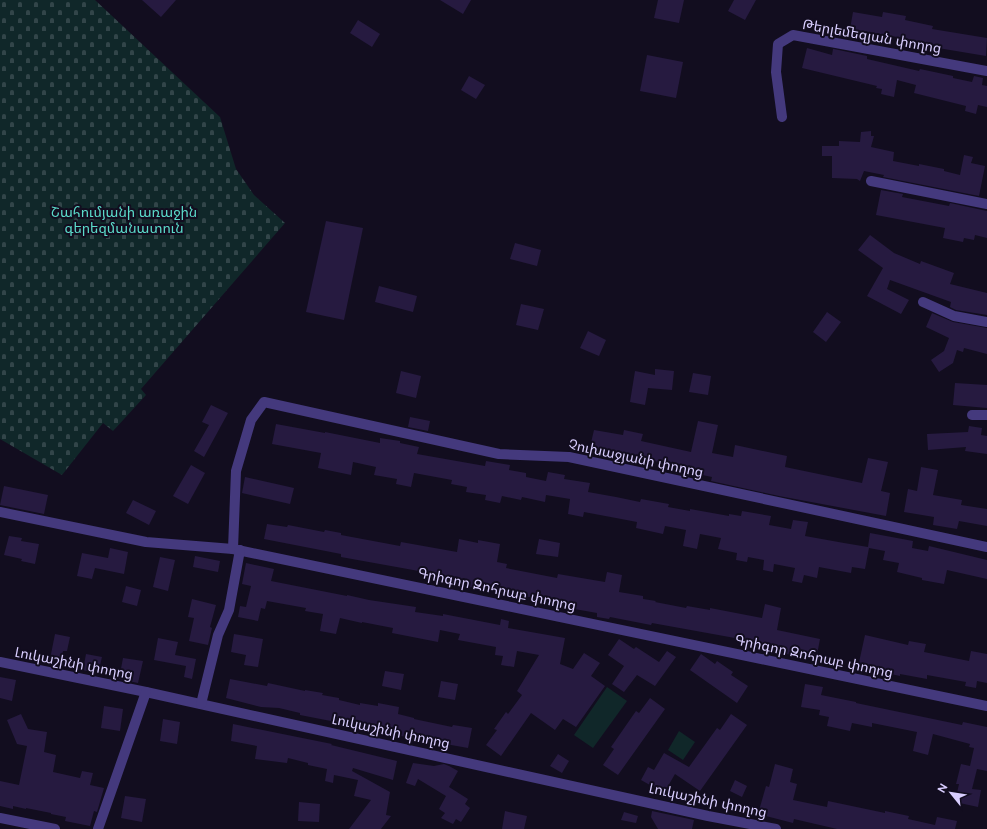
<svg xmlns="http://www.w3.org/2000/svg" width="987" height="829" font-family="Raleway,'Noto Sans Armenian',sans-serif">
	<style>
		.green { fill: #102729 }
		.cemetery { fill: url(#cemetery-stones) }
		.building { fill: #261a40 }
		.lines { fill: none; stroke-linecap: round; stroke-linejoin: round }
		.minor { stroke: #44397d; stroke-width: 10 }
		.labels { text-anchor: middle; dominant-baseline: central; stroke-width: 4; stroke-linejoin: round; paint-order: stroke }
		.street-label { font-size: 14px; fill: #d8cdfe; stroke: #120d1f }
		.park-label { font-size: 14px; fill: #5bdbca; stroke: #120d1f }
	</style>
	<defs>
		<pattern id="cemetery-stones" width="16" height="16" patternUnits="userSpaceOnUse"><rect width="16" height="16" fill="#102729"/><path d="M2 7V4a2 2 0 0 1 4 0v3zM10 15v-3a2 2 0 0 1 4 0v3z" fill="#324549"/></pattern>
	</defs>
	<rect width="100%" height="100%" fill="#120d1f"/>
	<g class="green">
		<polygon points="607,687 627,701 593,748 574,735"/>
		<polygon points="679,731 695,742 683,760 668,750"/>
	</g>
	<polygon class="cemetery" points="0,0 95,0 220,117 236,169 254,195 285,223 141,389 146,395 113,431 103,423 62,475 0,439"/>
	<g class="building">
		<polygon points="142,0 176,0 161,17"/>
		<polygon points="440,0 471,0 463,14"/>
		<polygon points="658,0 684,0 679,23 654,18"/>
		<polygon points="734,0 756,0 745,20 728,11"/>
		<polygon points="853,12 882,17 883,12 906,16 905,20 933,26 932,29 987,38 986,56 908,43 909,39 850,29"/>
		<polygon points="358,20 380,34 372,47 350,33"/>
		<polygon points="807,48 832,55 833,49 834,49 867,56 867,59 919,71 920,69 953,76 953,78 972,82 974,76 983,78 982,85 987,86 987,107 978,105 976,114 965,111 966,106 914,93 916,85 897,80 894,97 881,94 882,89 876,88 877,86 802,68"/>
		<polygon points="647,55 683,62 676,98 640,91"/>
		<polygon points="469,76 485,85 476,99 461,90"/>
		<polygon points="871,131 871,136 874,136 871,147 894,152 893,161 919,166 919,164 944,169 944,171 960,175 964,155 973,157 971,163 985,166 979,196 883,177 884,175 864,171 860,181 857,179 832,178 832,156 822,156 822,146 839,146 839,141 860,142 861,132"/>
		<polygon points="881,190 903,194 902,197 949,206 950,203 987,211 987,238 975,235 974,240 964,238 963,242 943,238 945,228 876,215"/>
		<polygon points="326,221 363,228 344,320 306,312"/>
		<polygon points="870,235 894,253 920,264 921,261 954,273 950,284 987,293 987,315 956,310 950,307 951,302 890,280 887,289 909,300 901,314 867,296 883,268 858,250"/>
		<polygon points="515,243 541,250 537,266 510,259"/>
		<polygon points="379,286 417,296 413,312 375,302"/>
		<polygon points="521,304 544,309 538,330 516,325"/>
		<polygon points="827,312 841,322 826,342 813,332"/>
		<polygon points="932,313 953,322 987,328 987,354 964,348 963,352 957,350 953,363 939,372 931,360 944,351 949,338 926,327"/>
		<polygon points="588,331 606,340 599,356 580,348"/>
		<polygon points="655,369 674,371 672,390 648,388 645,405 630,402 635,371 655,375"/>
		<polygon points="401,371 421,376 416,398 396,393"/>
		<polygon points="693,373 711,376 708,395 689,392"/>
		<polygon points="955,383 987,385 987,408 953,405"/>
		<polygon points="211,405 228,413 204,457 194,451 209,425 202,422"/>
		<polygon points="410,417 430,421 428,431 408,427"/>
		<polygon points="698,421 718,425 712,453 733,457 735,445 787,456 785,467 862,483 868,458 888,462 881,491 890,493 886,516 779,496 711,481 712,477 688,472 687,475 674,473 675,465 654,461 653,468 638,464 640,458 590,447 594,430 623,435 624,430 643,434 641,441 691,452"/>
		<polygon points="276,424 325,433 325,432 380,443 380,438 400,441 400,443 419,447 417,454 485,466 486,461 510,465 509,470 526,473 526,477 546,481 548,472 565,475 564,479 590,483 588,492 616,497 640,502 641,499 669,504 668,507 690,511 690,509 729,516 729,514 741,516 742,511 771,516 769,525 791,529 793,520 808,522 805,536 844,543 868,547 870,533 913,541 912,548 928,551 929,546 987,560 987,579 947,570 944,584 922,580 922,578 897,572 899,563 883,560 885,551 869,548 865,569 852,567 851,573 819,567 817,578 804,575 802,583 792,581 795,568 774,564 773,572 763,570 764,560 748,557 747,562 736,560 737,553 718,549 721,538 700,534 697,549 683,546 686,530 665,526 663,534 636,528 637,522 616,518 584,512 583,517 568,514 570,499 546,495 545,502 522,497 521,500 502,496 500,503 485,500 486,495 466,492 467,487 451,484 452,480 414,473 411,487 396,484 397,479 374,475 376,467 353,462 351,475 318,468 321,453 272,444"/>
		<polygon points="969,426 982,428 981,435 987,436 987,454 965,451 966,447 928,450 927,434 968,432"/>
		<polygon points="191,465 205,473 188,504 173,496"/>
		<polygon points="921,467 938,470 933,495 962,500 961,505 987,509 987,526 959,521 957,529 933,525 934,517 904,512 908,489 917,491"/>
		<polygon points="245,477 294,488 290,504 242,493"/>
		<polygon points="4,486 48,495 44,514 0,505"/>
		<polygon points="133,500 156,511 149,525 126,513"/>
		<polygon points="267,524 287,527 288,525 324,532 325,530 341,533 341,535 400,546 401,542 457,552 459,539 478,543 478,540 500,544 497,562 507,564 506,568 557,578 558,574 605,582 607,572 622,575 619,592 643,596 643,599 656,601 655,602 686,608 687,606 710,610 710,608 762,618 765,604 781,608 777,630 820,639 816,660 777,652 777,649 756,645 757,642 652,623 651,625 610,617 609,619 597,617 597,613 552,605 553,601 451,584 452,577 341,557 341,554 264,539"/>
		<polygon points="9,536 22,538 21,541 39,544 35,564 21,561 22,559 4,555"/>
		<polygon points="539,539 560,543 558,557 536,554"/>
		<polygon points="110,548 128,552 124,574 95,568 92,579 77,576 82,553 108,558"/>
		<polygon points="195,556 220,561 218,572 193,567"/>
		<polygon points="160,557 175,560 168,591 153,587"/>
		<polygon points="246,563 274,569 271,581 347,596 347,595 369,600 416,607 415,612 443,616 443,614 500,625 501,619 509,621 508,628 565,638 560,664 573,669 584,653 600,663 591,676 605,686 576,727 563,719 555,730 531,713 501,756 486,745 497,730 494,729 506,712 508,714 522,695 517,691 539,655 517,651 514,667 501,665 503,656 495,655 496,647 458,640 460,634 440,630 438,642 392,633 393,628 362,622 362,623 340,618 336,634 320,631 323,614 305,611 306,608 267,601 265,609 261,608 258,621 238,617 240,606 246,607 251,586 242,584"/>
		<polygon points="126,586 141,590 137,606 122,602"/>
		<polygon points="192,599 216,605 210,627 212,628 208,645 189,641 194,618 188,617"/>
		<polygon points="55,634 70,637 67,651 63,651 61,661 50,659"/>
		<polygon points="234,634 263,639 258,667 244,665 246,655 231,652"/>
		<polygon points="865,635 908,645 909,641 926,644 924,652 969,661 971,651 987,654 987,683 977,681 976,688 965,686 966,682 927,675 927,679 900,674 900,676 858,667"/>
		<polygon points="158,638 178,642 175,655 196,659 192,679 184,677 186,666 154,660"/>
		<polygon points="619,639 634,649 636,647 659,662 667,651 676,657 655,686 637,675 624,692 612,684 624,666 608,655"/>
		<polygon points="86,654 102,657 98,674 83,670"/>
		<polygon points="701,654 715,664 717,661 733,672 731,675 748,686 737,703 690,670"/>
		<polygon points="123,658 143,661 138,683 119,679"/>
		<polygon points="385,671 404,674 401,690 382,686"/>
		<polygon points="0,677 16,680 12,701 0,698"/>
		<polygon points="230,679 267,686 268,683 305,691 305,690 323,693 322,695 339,698 339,700 360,705 360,703 378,706 378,703 399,707 398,714 414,718 414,719 452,727 453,725 472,728 468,748 356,728 356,727 336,722 300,715 300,713 279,708 261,707 226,698"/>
		<polygon points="441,681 458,684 455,700 438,697"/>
		<polygon points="805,684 823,687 821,695 856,702 856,703 962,725 963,722 987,727 987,771 977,769 972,789 981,790 978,807 955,802 959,784 956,784 961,764 970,766 974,748 969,747 970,744 933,734 928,755 913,751 917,732 872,723 872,727 852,723 850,731 827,726 829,717 819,715 820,710 801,707"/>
		<polygon points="650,698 665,709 618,775 603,765 614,749 611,747 636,711 639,713"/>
		<polygon points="104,706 123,709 120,731 101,728"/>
		<polygon points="21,714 28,729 47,732 44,752 56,755 53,772 80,778 82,771 93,773 90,785 104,788 97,812 94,811 90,826 65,821 66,817 51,814 51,813 26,808 26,809 13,806 13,809 0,806 0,781 19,785 27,746 17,744 7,720"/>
		<polygon points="731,714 747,725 700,791 675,774 664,793 641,780 648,767 654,770 664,753 689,767 717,728 720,730"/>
		<polygon points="163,719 180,722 177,744 160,741"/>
		<polygon points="233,724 332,744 331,745 397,761 393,780 353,768 352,771 390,792 386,815 391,816 381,829 349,829 371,800 354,796 358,780 334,775 333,783 325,781 327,769 308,765 308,763 288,758 287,763 255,759 257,746 231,741"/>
		<polygon points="558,754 569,761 562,773 550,766"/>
		<polygon points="413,763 434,766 444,764 449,766 458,771 449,787 468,799 465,804 470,808 461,822 456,819 453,824 441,818 445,813 439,809 446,796 418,779 415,786 406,783"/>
		<polygon points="775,764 793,769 790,782 797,784 793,800 827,807 828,801 885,813 885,811 909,816 908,819 935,825 937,817 957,821 955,829 837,829 794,819 793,823 758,814 766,786 769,787"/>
		<polygon points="735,780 747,786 742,797 730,791"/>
		<polygon points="125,796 146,799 142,822 121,818"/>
		<polygon points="299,802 320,804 319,822 298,821"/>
		<polygon points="505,811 527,816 524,829 502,829"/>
		<polygon points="652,811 694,820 692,829 658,829 651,817"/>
		<polygon points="624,812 638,816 636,823 621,820"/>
	</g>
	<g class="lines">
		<g class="minor">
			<polyline points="782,117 776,72 778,44 793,35 987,71"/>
			<polyline points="871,181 987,204"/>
			<polyline points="923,302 954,316 987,322"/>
			<polyline points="972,415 987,415"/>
			<polyline points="0,512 146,542 233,549 987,706"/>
			<polyline points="233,549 236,471 251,420 264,402 499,454 569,457 987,547"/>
			<polyline points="0,662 146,692 708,816 776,829"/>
			<polyline points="201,704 218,635 229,610 240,550"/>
			<polyline points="0,818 55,829"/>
			<polyline points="98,829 146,692"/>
		</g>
	</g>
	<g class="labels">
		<g class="street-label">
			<text transform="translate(872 36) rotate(10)">Թերլեմեզյան փողոց</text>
			<text transform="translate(636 458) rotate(12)">Չուխաջյանի փողոց</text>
			<text transform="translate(497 589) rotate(12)">Գրիգոր Զոհրաբ փողոց</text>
			<text transform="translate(814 656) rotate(12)">Գրիգոր Զոհրաբ փողոց</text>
			<text transform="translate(74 663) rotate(11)">Լուկաշինի փողոց</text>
			<text transform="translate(391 731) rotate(12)">Լուկաշինի փողոց</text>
			<text transform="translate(708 800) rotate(12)">Լուկաշինի փողոց</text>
		</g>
		<g class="park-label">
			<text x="124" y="212">Շահումյանի առաջին<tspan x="124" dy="16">գերեզմանատուն</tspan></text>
		</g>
	</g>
	<g transform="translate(951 793) rotate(300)" stroke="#120d1f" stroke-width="3" paint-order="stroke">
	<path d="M0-3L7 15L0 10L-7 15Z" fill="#d8cdfe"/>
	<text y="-6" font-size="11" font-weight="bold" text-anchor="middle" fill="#d8cdfe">N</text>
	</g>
</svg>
